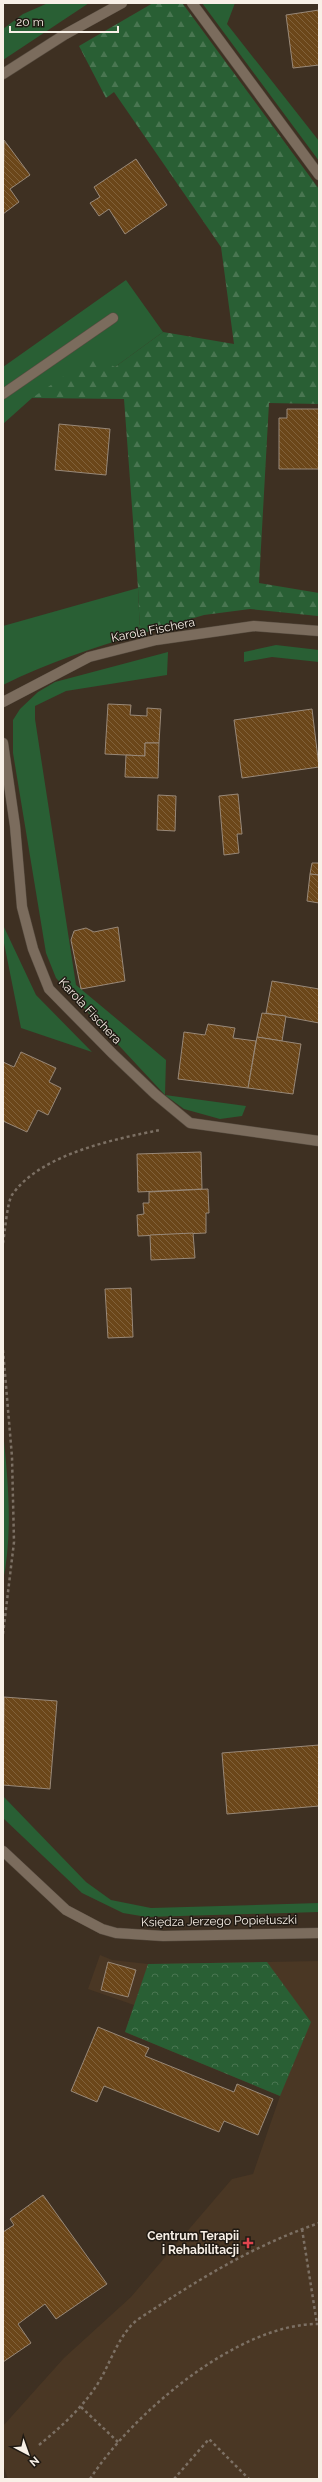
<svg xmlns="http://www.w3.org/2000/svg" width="322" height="2482" font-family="Raleway,sans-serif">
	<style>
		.built { fill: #4a3724 }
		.green { fill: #295f34 }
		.forest { fill: url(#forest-firs) }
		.park { fill: url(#park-crowns) }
		.building { fill: url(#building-back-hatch); stroke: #988878 }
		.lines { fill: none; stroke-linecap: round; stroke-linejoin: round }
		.minor-casing { stroke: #574c40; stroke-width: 11 }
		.path { stroke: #7c7064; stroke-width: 2.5; stroke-dasharray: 3 3; stroke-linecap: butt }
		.minor { stroke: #7b6c5d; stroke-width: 10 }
		.health-dot { fill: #e0444e; stroke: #201a13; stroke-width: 1.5 }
		.labels { text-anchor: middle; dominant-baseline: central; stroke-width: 3; stroke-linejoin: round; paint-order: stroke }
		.street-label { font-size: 12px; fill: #f8f0e7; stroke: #201a13 }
		.poi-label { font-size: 12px; font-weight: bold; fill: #f8f0e7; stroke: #201a13; text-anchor: end }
	</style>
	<defs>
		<pattern id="forest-firs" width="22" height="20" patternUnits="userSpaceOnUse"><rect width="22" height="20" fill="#295f34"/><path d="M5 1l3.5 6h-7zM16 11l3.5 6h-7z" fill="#497651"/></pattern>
		<pattern id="park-crowns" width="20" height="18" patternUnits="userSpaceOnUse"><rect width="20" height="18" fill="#295f34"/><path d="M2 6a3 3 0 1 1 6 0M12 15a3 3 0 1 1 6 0" fill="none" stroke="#497651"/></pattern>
		<pattern id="building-back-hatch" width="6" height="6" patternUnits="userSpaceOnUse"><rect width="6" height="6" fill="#6b4619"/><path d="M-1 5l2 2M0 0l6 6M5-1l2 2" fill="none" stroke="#81613a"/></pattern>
	</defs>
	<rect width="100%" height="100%" fill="#3e3022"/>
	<polygon class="built" points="100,1955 112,1960 148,1964 319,1961 319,2479 8,2479 3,2465 3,2426 64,2358 131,2297 232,2179 253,2174 280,2096 125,2032 134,2005 88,1989"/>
	<g class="green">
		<polygon points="48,3 89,3 3,60 3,29 23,14"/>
		<polygon points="202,3 235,3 227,24 319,141 319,161"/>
		<polygon points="126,280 163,332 115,367 32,398 3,424 3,367"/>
		<path d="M138,588L140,634C92,648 47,663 3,685V626Z"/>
		<polygon points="276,645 319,650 319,662 272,657 244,662 244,652"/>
		<polygon points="168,652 167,675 66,691 35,706 35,719 76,985 166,1060 165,1095 246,1106 242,1116 220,1119 184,1109 165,1095 56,978 46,953 13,753 13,720 20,709 38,692 55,682"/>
		<polygon points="3,925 36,995 92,1052 21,1028 3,938"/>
		<path d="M3,1431C8,1480 13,1533 3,1581Z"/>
		<polygon points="3,1796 86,1882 111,1900 151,1908 319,1903 319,1912 147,1917 123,1913 82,1893 3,1818"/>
	</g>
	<polygon class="forest" points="153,3 183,4 319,189 319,404 269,403 259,583 319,593 318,616 250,609 204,615 140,634 138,588 124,399 32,398 93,356 115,367 163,332 234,344 221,247 114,92 106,98 79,46"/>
	<polygon class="park" points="267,1962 311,2022 280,2096 125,2032 148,1964"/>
	<g class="building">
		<polygon points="319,10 319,65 293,68 286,15"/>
		<polygon points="4,140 30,175 10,189 19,202 3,214"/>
		<polygon points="136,159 167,205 125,234 109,209 99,216 90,203 100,197 94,187"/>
		<polygon points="287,409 319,409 319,469 279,469 279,418 287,418"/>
		<polygon points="59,424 110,429 106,475 55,470"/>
		<polygon points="108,704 131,705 130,715 147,716 147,708 161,709 159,743 145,743 145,756 105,754"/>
		<polygon points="312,709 319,767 242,778 234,720"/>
		<polygon points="145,743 159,743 158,778 125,777 126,755 145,756"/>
		<polygon points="238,794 242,834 237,834 239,853 224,855 219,796"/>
		<polygon points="158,795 176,796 175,831 157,830"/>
		<polygon points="312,863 319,863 319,875 310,874"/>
		<polygon points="310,874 319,875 319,903 307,901"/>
		<polygon points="118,927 125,981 81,989 71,940 74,931 86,928 94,932"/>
		<polygon points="272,981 319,989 319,1023 266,1013"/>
		<polygon points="262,1013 286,1016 282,1041 257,1037"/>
		<polygon points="208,1024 235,1028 233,1038 256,1041 248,1088 178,1079 184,1032 205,1035"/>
		<polygon points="257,1037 301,1044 293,1094 248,1088"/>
		<polygon points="21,1052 56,1068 49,1082 61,1088 48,1115 38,1110 27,1132 3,1121 3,1062 14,1067"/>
		<polygon points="201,1152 202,1189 138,1192 137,1154"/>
		<polygon points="208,1189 209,1213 206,1213 206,1233 138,1236 137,1215 144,1214 143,1203 149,1203 149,1192"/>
		<polygon points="193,1233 195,1258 151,1260 150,1235"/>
		<polygon points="131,1288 133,1337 108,1338 105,1289"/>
		<polygon points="4,1697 57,1701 50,1789 3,1785"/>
		<polygon points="319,1745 319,1806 227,1814 222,1753"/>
		<polygon points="108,1962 136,1970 128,1997 101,1990"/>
		<polygon points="98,2027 149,2048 145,2056 234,2092 237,2084 273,2099 258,2135 224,2121 219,2132 104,2086 97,2102 71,2091"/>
		<polygon points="43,2195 107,2284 56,2319 45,2304 18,2324 31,2343 3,2362 3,2232 14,2225 10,2219"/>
	</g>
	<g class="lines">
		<g class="minor-casing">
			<g id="minor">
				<polyline points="192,3 319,175"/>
				<polyline points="3,74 64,35 122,3"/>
				<polyline points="3,394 113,318"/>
				<polyline points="3,702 89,657 156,640 254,626 319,631"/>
				<polyline points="3,743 15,826 22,907 33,949 49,989 113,1054 155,1094 190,1123 319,1141"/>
				<polyline points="3,1851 66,1910 102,1929 116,1933 163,1936 319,1933"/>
			</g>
		</g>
		<g class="path">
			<path d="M3,1243C5,1232 7,1203 12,1195C40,1154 115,1139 160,1130"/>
			<polyline points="3,1350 12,1457 14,1542 3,1634"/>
			<polyline points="302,2229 317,2324"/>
			<polyline points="81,2407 118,2442"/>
			<path d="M39,2445C61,2427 81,2409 97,2385C111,2363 117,2337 137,2320C198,2280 250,2247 319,2223"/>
			<path d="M90,2479C132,2414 238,2323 319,2324"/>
			<polyline points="174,2479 209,2439 249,2479"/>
		</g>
		<use href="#minor" class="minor"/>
	</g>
	<path class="health-dot" d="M246 2237h4v4h4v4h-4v4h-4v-4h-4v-4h4z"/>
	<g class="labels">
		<g class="street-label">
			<text transform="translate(153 630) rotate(-11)">Karola Fischera</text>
			<text transform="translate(90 1011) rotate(47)">Karola Fischera</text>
			<text transform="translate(219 1921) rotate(-1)">Księdza Jerzego Popiełuszki</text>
		</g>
		<g class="poi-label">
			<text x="239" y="2236">Centrum Terapii<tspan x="239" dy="14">i Rehabilitacji</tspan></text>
		</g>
	</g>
	<rect width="322" height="2482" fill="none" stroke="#f8f0e7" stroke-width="8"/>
	<g transform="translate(28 2454) rotate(139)" stroke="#201a13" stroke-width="3" paint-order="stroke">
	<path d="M0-3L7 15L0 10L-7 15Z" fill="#f8f0e7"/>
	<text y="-6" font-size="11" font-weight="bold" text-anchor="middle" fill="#f8f0e7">N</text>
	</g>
	<path d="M10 26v6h108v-6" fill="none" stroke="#f8f0e7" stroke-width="2"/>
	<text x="16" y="26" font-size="12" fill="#f8f0e7" stroke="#201a13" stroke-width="3" paint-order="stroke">20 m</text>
</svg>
